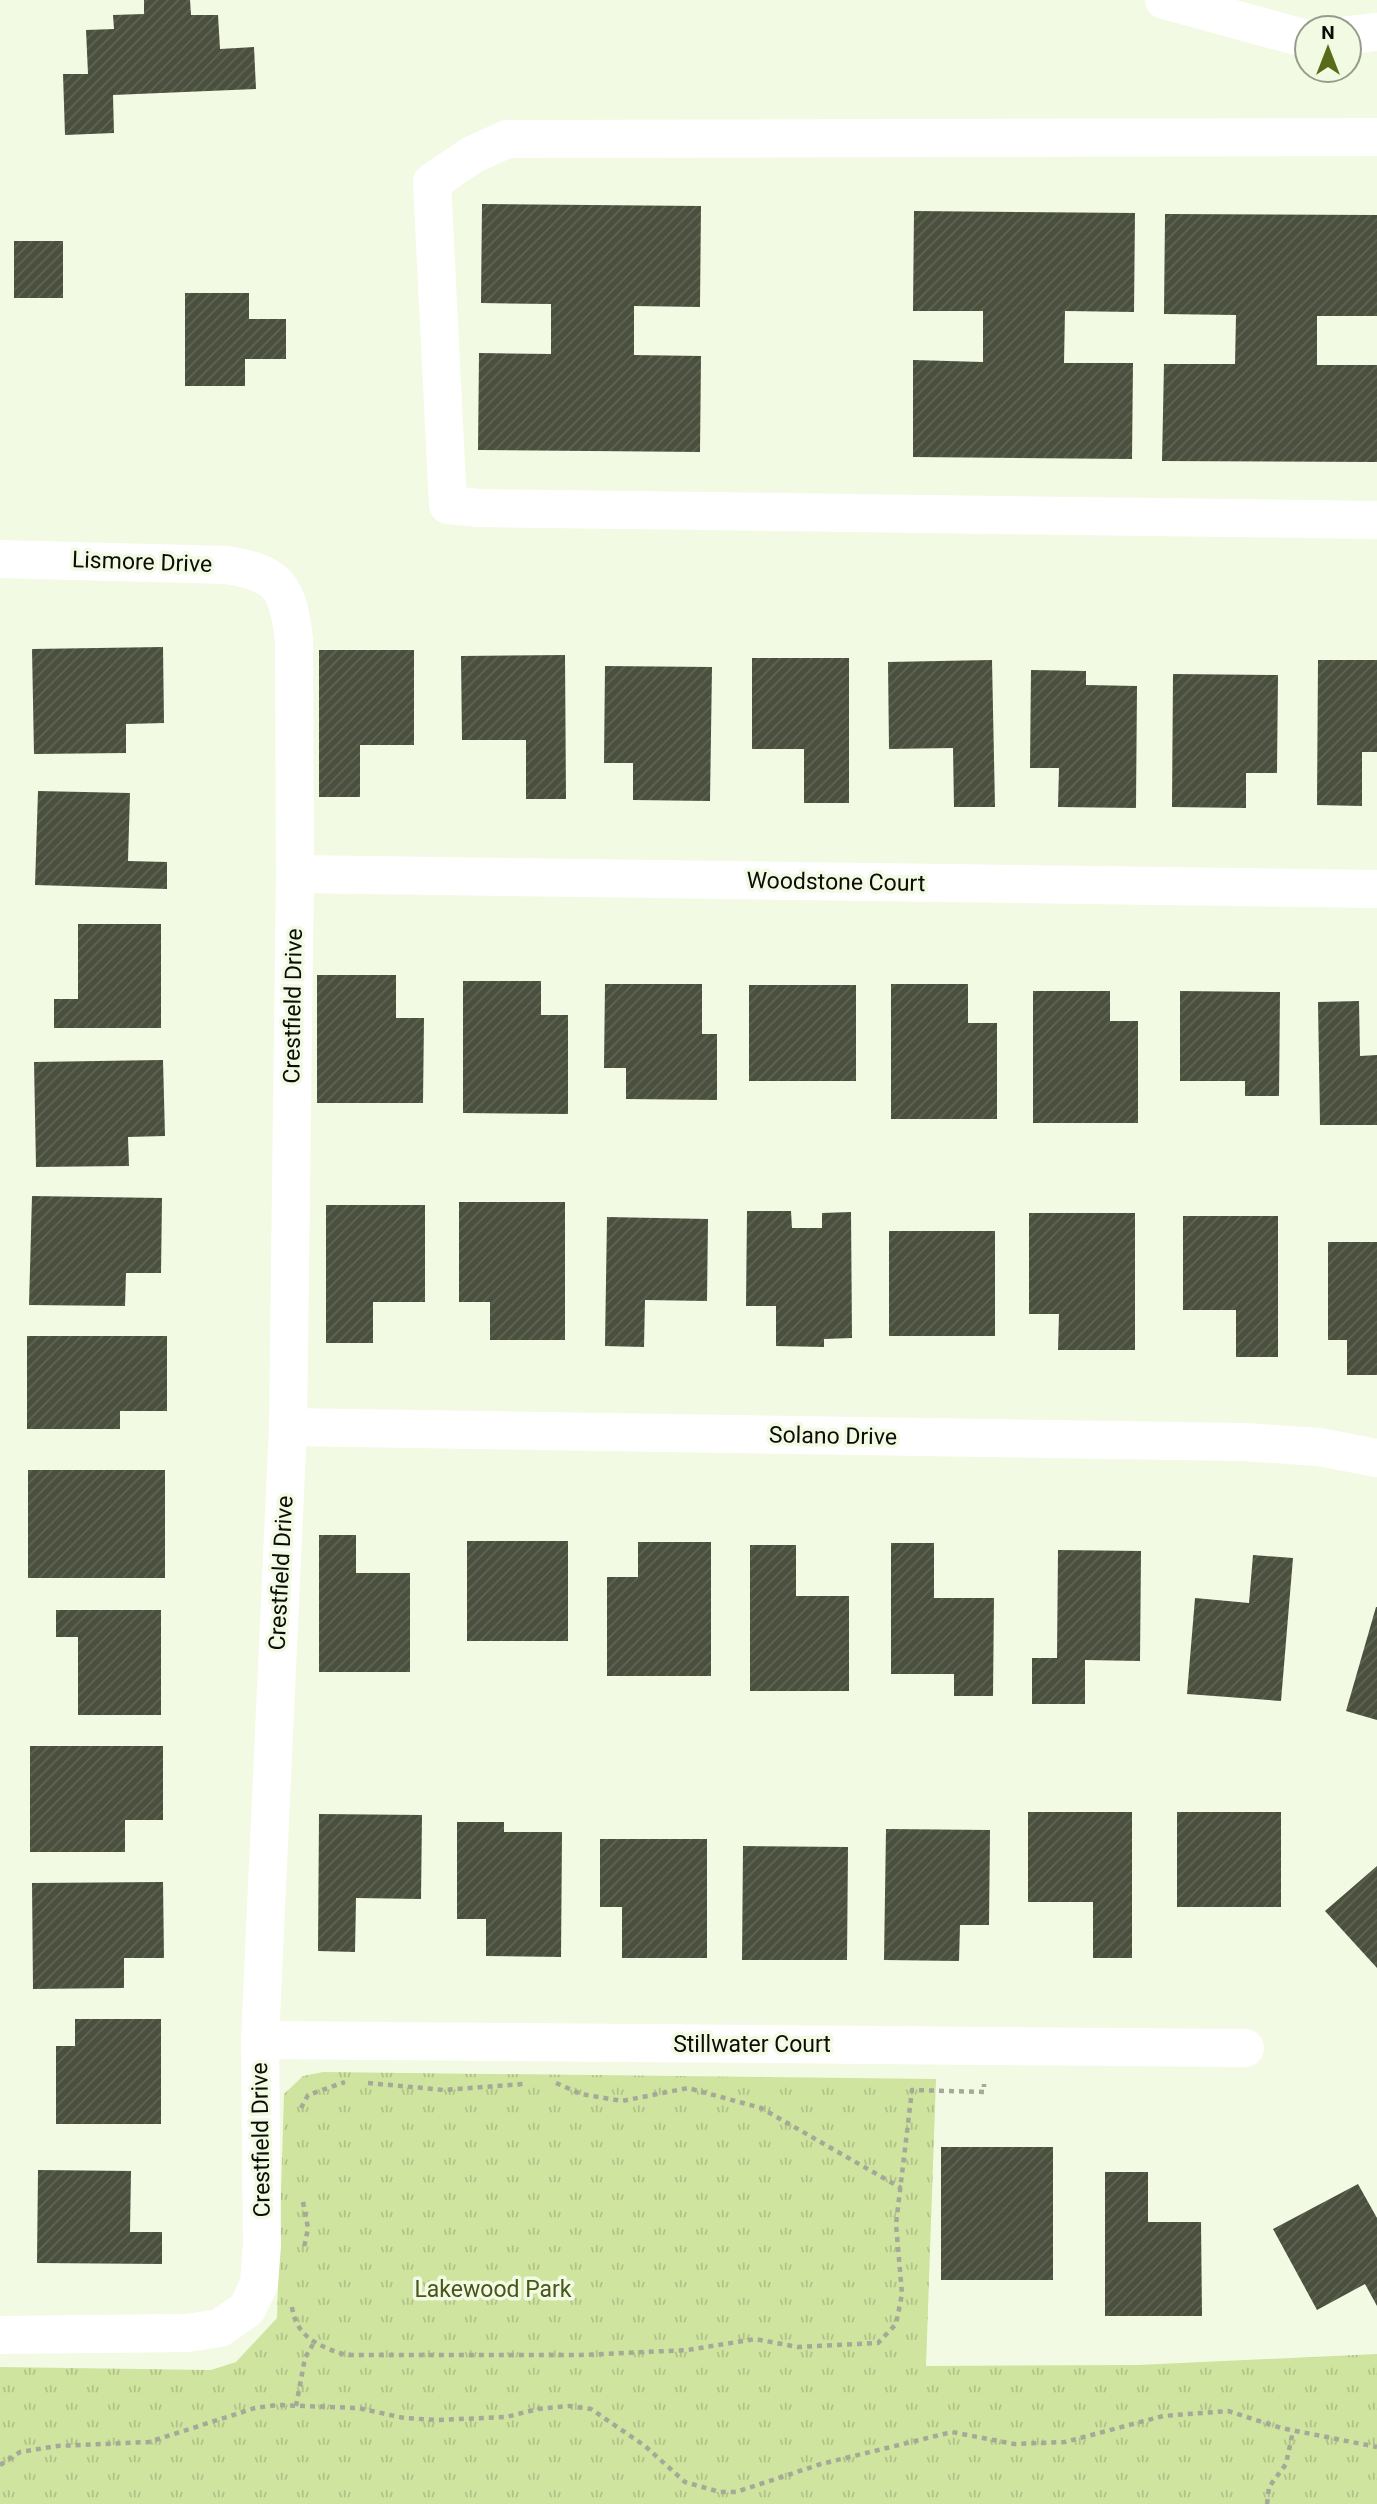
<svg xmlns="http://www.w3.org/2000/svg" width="1377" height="2504" font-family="Roboto,sans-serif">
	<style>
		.grass { fill: url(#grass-tufts) }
		.building { fill: url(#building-hatch) }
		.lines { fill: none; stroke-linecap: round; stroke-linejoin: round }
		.path { stroke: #a4a999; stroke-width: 4.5; stroke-dasharray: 5 5; stroke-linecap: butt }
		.minor { stroke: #fff; stroke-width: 38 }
		.labels { text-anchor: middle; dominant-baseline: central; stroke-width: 7; stroke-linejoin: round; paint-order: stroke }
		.street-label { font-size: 23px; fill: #0b0d06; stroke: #f3fae4 }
		.park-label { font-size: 23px; fill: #475619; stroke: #f3fae4 }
	</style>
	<defs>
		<pattern id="grass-tufts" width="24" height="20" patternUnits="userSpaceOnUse" patternTransform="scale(1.75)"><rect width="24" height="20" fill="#cfe49e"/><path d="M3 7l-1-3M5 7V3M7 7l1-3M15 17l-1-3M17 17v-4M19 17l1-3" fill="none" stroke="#b0c287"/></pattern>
		<pattern id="building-hatch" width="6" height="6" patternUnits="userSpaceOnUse" patternTransform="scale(1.75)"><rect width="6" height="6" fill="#4a503d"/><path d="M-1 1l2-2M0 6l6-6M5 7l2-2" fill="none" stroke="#606455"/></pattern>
	</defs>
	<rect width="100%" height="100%" fill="#f3fae4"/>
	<polygon class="grass" points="323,2072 936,2079 926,2366 1138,2365 1377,2354 1377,2504 0,2504 0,2367 211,2370 236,2362 277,2318 284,2094 303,2076"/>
	<g class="building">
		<polygon points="144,0 190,0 191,15 218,15 220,49 254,47 256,89 113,95 114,133 65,135 63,74 88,74 86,30 114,29 113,15 144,14"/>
		<polygon points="482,204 701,206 700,307 634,306 634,355 701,356 700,452 478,450 479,353 551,354 551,304 481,303"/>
		<polygon points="914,211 1135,213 1134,312 1065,311 1064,363 1133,363 1132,459 913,457 913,360 983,362 983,311 913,311"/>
		<polygon points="1165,214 1377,215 1377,316 1317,316 1317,365 1377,365 1377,462 1162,461 1164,364 1235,364 1236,315 1164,314"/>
		<rect x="14" y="241" width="49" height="57"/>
		<polygon points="185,293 249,293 249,319 286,319 286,359 245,359 245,386 185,386"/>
		<polygon points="163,647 164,723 126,724 126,753 34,754 32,649"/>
		<polygon points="319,650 414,650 414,745 360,745 360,797 319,797"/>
		<polygon points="565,655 566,799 526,799 526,740 462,740 461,656"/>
		<polygon points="752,658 849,658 849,803 804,803 804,749 752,749"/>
		<polygon points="992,660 995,807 954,807 953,748 889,749 888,662"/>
		<polygon points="1318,660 1377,660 1377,752 1362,752 1362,806 1317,805"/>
		<polygon points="605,666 712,667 710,801 633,800 633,763 604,763"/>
		<polygon points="1031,670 1086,671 1086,685 1137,686 1136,808 1058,807 1059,768 1030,768"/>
		<polygon points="1173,674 1278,675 1277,773 1246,773 1246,808 1172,807"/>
		<polygon points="38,791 130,793 128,861 167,862 167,889 35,885"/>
		<polygon points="78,924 161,924 161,1028 54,1028 54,999 78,999"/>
		<polygon points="317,975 396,975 396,1018 424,1018 423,1103 317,1103"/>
		<polygon points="463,981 541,981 541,1015 568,1015 568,1114 463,1113"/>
		<polygon points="605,984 702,984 702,1034 717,1034 717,1100 626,1099 626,1068 604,1068"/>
		<polygon points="891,984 968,984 968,1023 997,1023 997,1119 891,1119"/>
		<rect x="749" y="985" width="107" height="96"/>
		<polygon points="1033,991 1110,991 1110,1021 1138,1021 1138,1123 1033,1123"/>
		<polygon points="1180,991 1280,992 1279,1096 1245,1096 1245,1081 1180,1081"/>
		<polygon points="1359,1001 1360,1056 1377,1055 1377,1125 1320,1125 1318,1002"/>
		<polygon points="163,1060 165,1136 128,1137 129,1166 36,1167 34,1062"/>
		<polygon points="32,1196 162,1198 161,1273 126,1273 125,1306 29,1305"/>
		<polygon points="459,1202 565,1202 565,1340 490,1340 490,1302 459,1302"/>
		<polygon points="326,1205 425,1205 425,1302 373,1302 373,1343 326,1343"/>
		<polygon points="747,1211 791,1211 792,1228 822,1228 822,1213 851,1212 852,1338 824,1339 824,1347 776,1346 776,1306 746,1306"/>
		<polygon points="1029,1213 1135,1213 1135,1350 1058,1350 1059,1314 1029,1314"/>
		<polygon points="1183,1216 1278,1216 1278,1357 1236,1357 1236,1310 1183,1310"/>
		<polygon points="607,1217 708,1219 707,1301 645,1300 644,1347 605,1346"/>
		<rect x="889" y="1231" width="106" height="105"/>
		<polygon points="1328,1242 1377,1242 1377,1375 1347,1375 1347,1340 1328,1340"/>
		<polygon points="27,1336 167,1336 167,1411 120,1411 120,1429 27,1429"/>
		<rect x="28" y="1470" width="137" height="108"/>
		<polygon points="319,1535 356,1535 356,1573 410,1573 410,1672 319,1672"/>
		<rect x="467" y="1541" width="101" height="100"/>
		<polygon points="638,1542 711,1542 711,1676 607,1676 607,1577 638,1577"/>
		<polygon points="891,1543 934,1543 934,1598 994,1598 993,1696 954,1696 954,1674 891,1674"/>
		<polygon points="750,1545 796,1545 796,1596 849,1596 849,1691 750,1691"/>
		<polygon points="1058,1550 1141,1551 1140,1661 1085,1660 1085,1704 1032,1704 1032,1658 1057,1658"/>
		<polygon points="1253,1555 1293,1558 1281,1701 1187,1694 1195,1598 1249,1603"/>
		<polygon points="1376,1607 1377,1607 1377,1720 1346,1711"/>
		<polygon points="56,1610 161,1610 161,1715 78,1715 78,1637 56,1637"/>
		<polygon points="30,1746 163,1746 163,1820 125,1820 125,1852 30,1852"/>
		<polygon points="1028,1812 1132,1812 1132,1958 1093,1958 1093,1902 1028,1902"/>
		<rect x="1177" y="1812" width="104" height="95"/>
		<polygon points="319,1814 422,1815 421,1899 356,1898 355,1952 318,1951"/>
		<polygon points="457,1822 504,1822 504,1832 562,1832 561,1957 486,1956 486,1919 457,1919"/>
		<polygon points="886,1829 990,1830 989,1925 960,1925 959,1961 884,1960"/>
		<polygon points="600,1839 707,1839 707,1958 622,1958 622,1907 600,1907"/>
		<polygon points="743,1846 848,1847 847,1960 742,1960"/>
		<polygon points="1377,1866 1377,1968 1325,1911"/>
		<polygon points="163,1882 164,1958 124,1958 124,1988 33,1989 32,1883"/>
		<polygon points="75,2019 161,2019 161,2124 56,2124 56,2046 75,2046"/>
		<rect x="941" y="2147" width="112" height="133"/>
		<polygon points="38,2170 131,2171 130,2232 162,2232 162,2264 37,2263"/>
		<polygon points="1105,2172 1148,2172 1148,2222 1201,2222 1202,2316 1105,2316"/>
		<polygon points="1358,2184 1377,2218 1377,2306 1365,2284 1317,2310 1273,2229"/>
	</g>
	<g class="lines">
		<g class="path">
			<polyline points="368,2083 444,2090 523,2084"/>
			<polyline points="556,2083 581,2094 622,2101 688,2088 761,2108 901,2188"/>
			<polyline points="301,2108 308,2095 345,2082"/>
			<polyline points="303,2202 308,2228 304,2248"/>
			<path d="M292,2307C296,2338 321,2347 346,2355H581L688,2350L755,2339L798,2347L878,2343L896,2324L902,2294L896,2224L912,2090L984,2092V2084"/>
			<polyline points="296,2406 305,2358 313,2344"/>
			<polyline points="0,2465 20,2452 57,2446 149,2442 255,2408 277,2405 358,2408 404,2418 438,2420 506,2417 538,2409 569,2406 591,2409 645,2446 685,2482 720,2492 736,2492 821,2464 952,2432 1014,2444 1065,2442 1163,2416 1228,2411 1281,2428 1377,2447"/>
			<polyline points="1267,2504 1269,2487 1286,2464 1293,2431"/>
		</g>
		<g class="minor">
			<polyline points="1164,0 1307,39"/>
			<polyline points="1349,35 1377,32"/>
			<polyline points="1377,137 507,139 472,155 432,182 448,505 479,508 1377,520"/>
			<path d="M0,559L226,565C279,573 288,587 294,640L295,874L288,1427L260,2040L262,2245L259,2284L247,2309L220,2328L187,2333L0,2335"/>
			<polyline points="295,874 1377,889"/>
			<polyline points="288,1427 1244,1442 1319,1447 1377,1458"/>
			<polyline points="260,2040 1245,2048"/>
		</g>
	</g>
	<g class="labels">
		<g class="street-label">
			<text transform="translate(142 562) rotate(2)">Lismore Drive</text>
			<text transform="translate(836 882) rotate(1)">Woodstone Court</text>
			<text transform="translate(293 1006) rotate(-89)">Crestfield Drive</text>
			<text transform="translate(833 1436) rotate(1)">Solano Drive</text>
			<text transform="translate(281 1573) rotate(-87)">Crestfield Drive</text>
			<text x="752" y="2044">Stillwater Court</text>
			<text transform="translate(261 2140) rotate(-91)">Crestfield Drive</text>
		</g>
		<g class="park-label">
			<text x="493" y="2289">Lakewood Park</text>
		</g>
	</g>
	<g transform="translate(1328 49)"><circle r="33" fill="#f3fae4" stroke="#969b8b" stroke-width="2"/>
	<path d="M0-5L12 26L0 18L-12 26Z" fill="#586b18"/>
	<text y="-10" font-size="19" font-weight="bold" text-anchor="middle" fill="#0b0d06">N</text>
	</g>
</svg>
